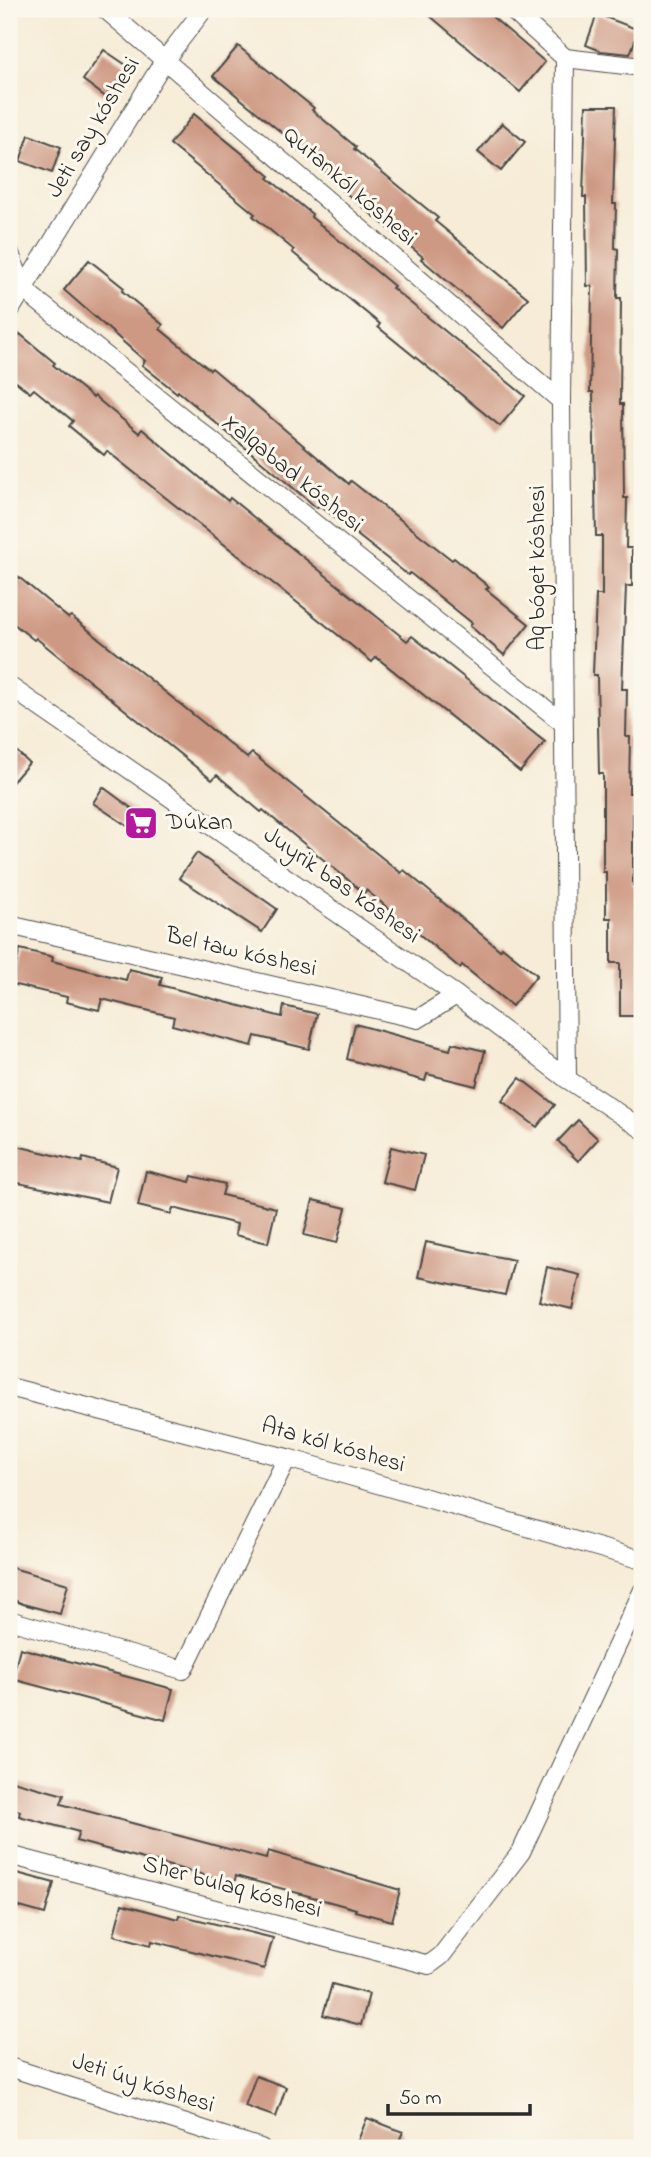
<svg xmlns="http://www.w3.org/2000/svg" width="651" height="2157" font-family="'Indie Flower',sans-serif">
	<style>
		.building { fill: #ce9983 }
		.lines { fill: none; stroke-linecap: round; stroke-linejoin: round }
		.minor-casing { stroke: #494845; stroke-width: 20 }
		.minor { stroke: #fff; stroke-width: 18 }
		.labels { text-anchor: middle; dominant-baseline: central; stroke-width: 6; stroke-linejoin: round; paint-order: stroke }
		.street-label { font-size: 24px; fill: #2b2b2b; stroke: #fbf7ec }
		.poi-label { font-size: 24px; fill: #2b2b2b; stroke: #fbf7ec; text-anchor: start }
	</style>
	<rect width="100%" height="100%" fill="#fbf7ec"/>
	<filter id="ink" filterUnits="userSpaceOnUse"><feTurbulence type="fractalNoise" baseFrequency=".0143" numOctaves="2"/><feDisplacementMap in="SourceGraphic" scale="14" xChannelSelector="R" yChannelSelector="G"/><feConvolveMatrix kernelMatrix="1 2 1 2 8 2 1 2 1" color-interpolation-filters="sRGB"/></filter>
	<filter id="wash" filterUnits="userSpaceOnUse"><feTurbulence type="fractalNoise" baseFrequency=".00686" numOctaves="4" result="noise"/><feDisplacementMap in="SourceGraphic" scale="28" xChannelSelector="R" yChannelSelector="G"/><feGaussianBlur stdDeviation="1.57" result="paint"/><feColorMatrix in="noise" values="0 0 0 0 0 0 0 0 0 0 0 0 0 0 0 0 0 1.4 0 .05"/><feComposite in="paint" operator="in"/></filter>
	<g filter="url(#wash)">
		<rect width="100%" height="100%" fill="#f6ecd7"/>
		<g id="blocks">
			<g class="building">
				<polygon points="422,9 483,9 545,62 520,92"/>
				<polygon points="597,14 639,30 630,54 601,51 586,45"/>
				<polygon points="238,46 314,108 312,110 356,147 354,149 438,218 435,221 528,298 503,328 421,259 423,257 335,184 337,182 296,148 298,146 213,76"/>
				<polygon points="104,50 129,67 107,98 83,80"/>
				<polygon points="586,106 616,106 613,204 616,204 615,248 618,249 617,298 621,298 620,404 623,404 624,498 627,498 626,548 632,548 632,586 626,586 622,689 627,689 626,737 630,737 629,793 633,793 633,885 640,885 642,1016 620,1016 620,963 611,963 611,918 606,918 606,872 603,872 603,774 599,774 597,675 593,675 596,595 602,595 602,536 596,536 593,392 590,392 592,286 587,286 586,197 583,197"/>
				<polygon points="194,114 270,176 268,178 312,214 311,217 394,286 392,288 525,396 500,426 378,327 380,324 292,252 294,250 253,216 255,214 170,144"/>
				<polygon points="502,123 525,142 501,171 478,152"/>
				<polygon points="29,135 61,147 52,173 20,161"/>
				<polygon points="89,260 124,288 122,291 163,325 160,329 210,370 212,368 349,484 351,481 452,560 454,558 489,587 486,589 529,624 504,655 470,626 472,623 410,573 408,575 319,505 317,508 178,391 177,393 142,365 145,361 64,290"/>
				<polygon points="20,334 55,363 53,365 93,398 94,396 139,433 142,429 228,501 230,498 407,641 412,636 545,742 520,772 376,657 372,662 107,451 104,455 69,426 73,421 34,389 30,393 9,376 9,348"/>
				<polygon points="9,569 68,618 71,616 247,758 252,753 401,873 404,870 500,950 502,947 537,975 512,1006 462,965 460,968 366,890 364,893 263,810 261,812 217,775 212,780 36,638 34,640 9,620"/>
				<polygon points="9,744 29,763 9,786"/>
				<polygon points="103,787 150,822 141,835 93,803"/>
				<polygon points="197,853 277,909 262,932 179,878"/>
				<polygon points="20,949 53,957 52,961 126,980 129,969 162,977 160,985 282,1017 284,1006 317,1014 309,1049 255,1036 252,1046 172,1025 174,1017 102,999 99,1010 66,1002 67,997 11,984"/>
				<polygon points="355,1024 450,1050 452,1043 485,1051 476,1086 427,1074 425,1081 347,1059"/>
				<polygon points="520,1078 555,1105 537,1127 502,1101"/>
				<polygon points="578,1120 598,1139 578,1161 558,1141"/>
				<polygon points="9,1144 82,1162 83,1158 117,1167 108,1202 9,1181"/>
				<polygon points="391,1147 424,1155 415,1190 382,1182"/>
				<polygon points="146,1171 190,1182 192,1176 225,1184 222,1195 276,1208 268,1243 235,1235 237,1224 173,1208 171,1214 138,1206"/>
				<polygon points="313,1200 346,1208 337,1243 304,1235"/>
				<polygon points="426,1242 514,1260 505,1295 418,1277"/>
				<polygon points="547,1267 580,1275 572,1309 539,1301"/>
				<polygon points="9,1567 68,1584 60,1614 23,1604 9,1598"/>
				<polygon points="20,1648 173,1689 165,1720 12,1679"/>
				<polygon points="9,1780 64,1795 61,1804 266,1859 268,1851 400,1890 392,1921 355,1911 356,1909 236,1876 234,1883 76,1841 79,1832 19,1816 20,1811 9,1808"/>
				<polygon points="17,1873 54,1883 45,1914 9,1904"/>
				<polygon points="122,1904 178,1919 179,1915 273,1938 264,1969 152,1941 151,1945 114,1935"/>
				<polygon points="332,1984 369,1994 361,2025 323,2015"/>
				<polygon points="256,2076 286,2087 276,2117 245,2106"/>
				<polygon points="367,2118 403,2132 396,2148 355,2148"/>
			</g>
		</g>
	</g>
	<g filter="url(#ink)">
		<use href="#blocks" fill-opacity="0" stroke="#494845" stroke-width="2"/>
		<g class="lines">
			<g class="minor-casing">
				<g id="minor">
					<polyline points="105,9 561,401"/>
					<polyline points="511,9 565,58"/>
					<polyline points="565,58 561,401 567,1079"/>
					<polyline points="565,58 642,67"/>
					<polyline points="9,251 24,290 563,723"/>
					<polyline points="9,312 164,61 204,9"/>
					<polyline points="9,686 456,995 567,1079 642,1129"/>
					<polyline points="9,925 418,1019 456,995"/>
					<polyline points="9,1387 287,1458 642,1560"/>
					<polyline points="9,1620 183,1670 287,1458"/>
					<polyline points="9,1855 429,1965 441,1956 521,1852 642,1592"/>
					<polyline points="9,2067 261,2148"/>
				</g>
			</g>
			<use href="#minor" class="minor"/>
		</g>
	</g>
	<defs>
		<g id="supermarket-square" transform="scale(1.75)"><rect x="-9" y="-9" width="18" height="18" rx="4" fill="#b5179e" stroke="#fbf7ec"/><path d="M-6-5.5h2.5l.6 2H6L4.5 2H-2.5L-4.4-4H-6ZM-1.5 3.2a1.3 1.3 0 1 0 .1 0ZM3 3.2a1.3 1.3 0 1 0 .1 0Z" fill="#fff"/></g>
	</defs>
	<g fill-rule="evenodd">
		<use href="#supermarket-square" x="141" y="823"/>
	</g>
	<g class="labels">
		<g class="street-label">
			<text transform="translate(94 128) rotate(-59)">Jeti say kóshesi</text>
			<text transform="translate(349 187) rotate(41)">Qutankól kóshesi</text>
			<text transform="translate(292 474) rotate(39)">Xalqabad kóshesi</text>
			<text transform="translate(538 568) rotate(-90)">Aq bóget kóshesi</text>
			<text transform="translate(341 886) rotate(35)">Juyrik bas kóshesi</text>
			<text transform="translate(241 953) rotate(13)">Bel taw kóshesi</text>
			<text transform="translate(333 1446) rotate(16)">Ata kól kóshesi</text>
			<text transform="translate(232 1888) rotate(15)">Sher bulaq kóshesi</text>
			<text transform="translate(143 2084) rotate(18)">Jeti úy kóshesi</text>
		</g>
		<g class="poi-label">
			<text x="166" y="823">Dúkan</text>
		</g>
	</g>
	<rect width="651" height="2157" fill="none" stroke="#fbf7ec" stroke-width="35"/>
	<path d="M388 2104v10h142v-10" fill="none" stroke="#2b2b2b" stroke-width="3.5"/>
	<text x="399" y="2104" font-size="21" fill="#2b2b2b" stroke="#fbf7ec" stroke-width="5" paint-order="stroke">50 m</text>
</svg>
